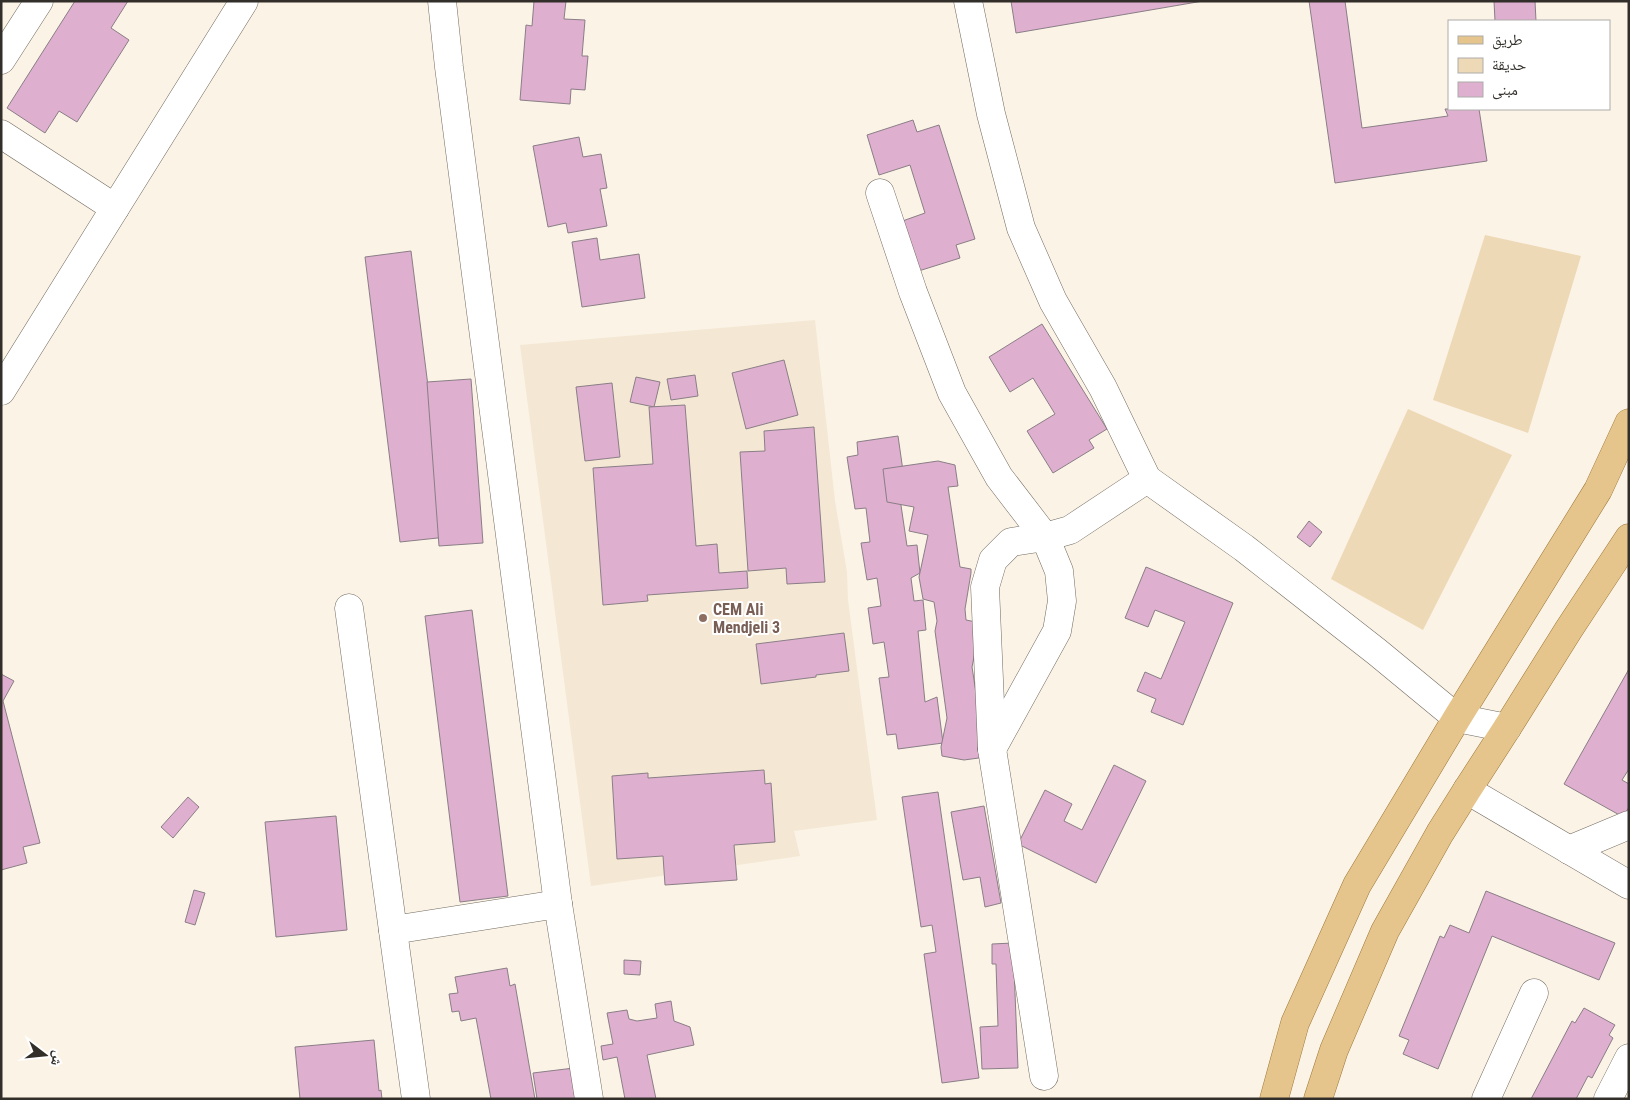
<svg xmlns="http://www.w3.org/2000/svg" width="1630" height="1100" font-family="'Roboto Condensed','Noto Naskh Arabic',sans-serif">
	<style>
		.built { fill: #f4e8d4 }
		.green { fill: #eed9b7 }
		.building { fill: #deafcf; stroke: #8a7e86 }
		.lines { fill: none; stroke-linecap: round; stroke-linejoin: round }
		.minor-casing { stroke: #726b60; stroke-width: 29 }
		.major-casing { stroke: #9c7838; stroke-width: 29 }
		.minor { stroke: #fff; stroke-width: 28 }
		.major { stroke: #e6c58c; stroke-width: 28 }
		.education-dot { fill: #8d6e63; stroke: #fff; stroke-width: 2 }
		.labels { text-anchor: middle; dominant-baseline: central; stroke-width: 4; stroke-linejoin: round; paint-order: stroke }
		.education-label { font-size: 16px; font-weight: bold; fill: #785e54; stroke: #fff; text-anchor: start }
	</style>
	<rect width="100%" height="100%" fill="#fbf3e6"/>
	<polygon class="built" points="815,320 835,501 847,572 848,600 877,820 794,831 800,856 591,886 520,345"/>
	<g class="green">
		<polygon points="1485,235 1581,256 1528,433 1433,400"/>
		<polygon points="1408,409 1512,455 1423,630 1331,579"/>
	</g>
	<g class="building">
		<polygon points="75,1 128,1 111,28 129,40 77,122 59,111 45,133 7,108"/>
		<polygon points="534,1 566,1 564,19 585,20 582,56 588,56 585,90 571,89 570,104 520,100 526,25 532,26"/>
		<polygon points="1011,1 1203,1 1016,33"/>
		<polygon points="1309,1 1345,1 1362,128 1448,116 1445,109 1479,109 1487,161 1335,183"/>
		<polygon points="1494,1 1535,1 1536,21 1495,21"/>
		<polygon points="913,120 917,132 939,125 975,239 956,245 960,258 909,274 894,224 925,213 910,165 879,175 867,135"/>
		<polygon points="579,137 583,157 601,154 607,188 600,189 607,226 568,233 566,223 548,227 533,146"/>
		<polygon points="597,238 600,260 639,254 645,298 582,307 572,242"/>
		<polygon points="411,251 447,537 400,542 365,257"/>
		<polygon points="1042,324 1107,429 1089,440 1094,448 1053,473 1027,431 1055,414 1033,378 1010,392 989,357"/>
		<polygon points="784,360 798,415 746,429 732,373"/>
		<polygon points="695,375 698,396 671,400 667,379"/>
		<polygon points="636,377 660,382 654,407 630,402"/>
		<polygon points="471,379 483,543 439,546 427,382"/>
		<polygon points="612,383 620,457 585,461 576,387"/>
		<polygon points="685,405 696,546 717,544 719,573 747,571 748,588 647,595 648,601 603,605 593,468 653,464 649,407"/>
		<polygon points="814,427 825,582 787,584 786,568 748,571 740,452 765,451 764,431"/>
		<polygon points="898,436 904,478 897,478 907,546 917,545 920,573 911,578 914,601 923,600 926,630 918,631 925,702 937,697 943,743 898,749 896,734 887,735 879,678 889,677 884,642 873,644 868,608 881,606 877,578 867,580 861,543 870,542 866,508 855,509 847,457 858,455 857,442"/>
		<polygon points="938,461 955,465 958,486 948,487 960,567 971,569 971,573 965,609 966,620 981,623 972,667 986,757 964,760 942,756 941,747 947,718 935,631 937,621 934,602 923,599 919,577 928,535 909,531 914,507 887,502 883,469"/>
		<polygon points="1309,521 1322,532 1310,547 1297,537"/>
		<polygon points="1146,567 1233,603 1183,725 1151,712 1156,699 1137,691 1145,672 1161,679 1185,622 1155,610 1148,627 1125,618"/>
		<polygon points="472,610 508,896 460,902 425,616"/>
		<polygon points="844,633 849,671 816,675 816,677 761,684 756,644"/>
		<polygon points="1629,669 1629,769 1622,780 1629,784 1629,807 1623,817 1564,784"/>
		<polygon points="1,674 14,681 3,701 40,843 23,847 27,863 1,870"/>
		<polygon points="1114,765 1146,781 1096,883 1018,844 1045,790 1072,804 1064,821 1082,830"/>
		<polygon points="764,770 765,784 771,783 775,842 734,845 737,880 665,885 663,856 617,859 612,776 648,773 648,778"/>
		<polygon points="938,792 979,1078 942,1083 924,954 936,952 932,925 921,927 902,797"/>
		<polygon points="188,797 199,807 173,838 161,827"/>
		<polygon points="984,806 1001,903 985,907 980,877 963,880 951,812"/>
		<polygon points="336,816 347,930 276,937 265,822"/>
		<polygon points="194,890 205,893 195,925 185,922"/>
		<polygon points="1486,891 1615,943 1599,980 1492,936 1438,1069 1403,1054 1409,1040 1399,1036 1440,936 1444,938 1450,925 1469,933"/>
		<polygon points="1013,943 1018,1068 982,1069 980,1027 998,1026 996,964 992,964 992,944"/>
		<polygon points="624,960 641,961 640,975 624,974"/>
		<polygon points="507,968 510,986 515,984 535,1099 491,1099 476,1018 461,1021 459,1011 452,1012 449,994 458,993 455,977"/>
		<polygon points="671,1001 674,1021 690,1027 694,1045 647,1055 656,1099 625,1099 617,1057 603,1060 601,1046 613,1044 607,1013 627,1010 629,1019 637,1021 657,1018 655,1004"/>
		<polygon points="1584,1008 1615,1025 1609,1035 1613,1038 1592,1078 1588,1076 1576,1099 1531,1099 1572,1021 1575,1023"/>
		<polygon points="374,1040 379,1091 381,1090 382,1099 300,1099 295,1047"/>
		<polygon points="574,1068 578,1099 537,1099 533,1073"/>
	</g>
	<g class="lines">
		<g class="minor-casing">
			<g id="minor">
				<polyline points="442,1 449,67 558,904 589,1099"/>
				<polyline points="968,1 991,114 1021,228 1053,301 1103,388 1147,479 1244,548 1377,652 1457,718 1507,728"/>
				<polyline points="1,60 39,1"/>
				<polyline points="1,134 115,208"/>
				<polyline points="880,193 913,292 952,393 999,477 1045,537 1059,571 1062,601 1057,631 992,749"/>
				<polyline points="1,391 244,1"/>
				<polyline points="349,608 416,1099"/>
				<polyline points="1467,790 1629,885"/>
				<polyline points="1569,850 1629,825"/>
				<polyline points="393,930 558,904"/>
				<polyline points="1044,1076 992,749 985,587 993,560 1011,542 1045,537 1070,530 1147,479"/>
				<polyline points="1486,1099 1534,993"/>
				<polyline points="1608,1099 1629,1058"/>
			</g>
		</g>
		<g class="major-casing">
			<g id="major">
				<polyline points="1274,1099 1295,1023 1357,885 1457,718 1598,490 1629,423"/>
				<polyline points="1318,1099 1334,1050 1385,931 1440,833 1467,790 1507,728 1569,629 1629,538"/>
			</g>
		</g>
		<use href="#minor" class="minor"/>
		<use href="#major" class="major"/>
	</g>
	<circle class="education-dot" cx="703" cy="618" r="5"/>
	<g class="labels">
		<g class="education-label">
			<text x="713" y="609">CEM Ali<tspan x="713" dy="18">Mendjeli 3</tspan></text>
		</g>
	</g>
	<rect width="1630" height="1100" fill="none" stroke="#322f2a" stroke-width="5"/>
	<rect x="1448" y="20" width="162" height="90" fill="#ffffff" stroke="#adacaa"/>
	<rect x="1458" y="36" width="25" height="8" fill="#e6c58c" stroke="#adacaa"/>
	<text x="1492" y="45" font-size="15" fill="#322f2a">طريق</text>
	<rect x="1458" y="58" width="25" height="15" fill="#eed9b7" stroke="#adacaa"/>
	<text x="1492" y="70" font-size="15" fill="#322f2a">حديقة</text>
	<rect x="1458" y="82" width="25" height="15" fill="#deafcf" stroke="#adacaa"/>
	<text x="1492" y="95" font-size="15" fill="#322f2a">مبنى</text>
	<g transform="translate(45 1055) rotate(106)" stroke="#ffffff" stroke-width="4" paint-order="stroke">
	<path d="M0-4L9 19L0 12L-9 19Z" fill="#322f2a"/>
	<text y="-8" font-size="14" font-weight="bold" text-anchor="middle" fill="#322f2a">ش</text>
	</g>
</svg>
